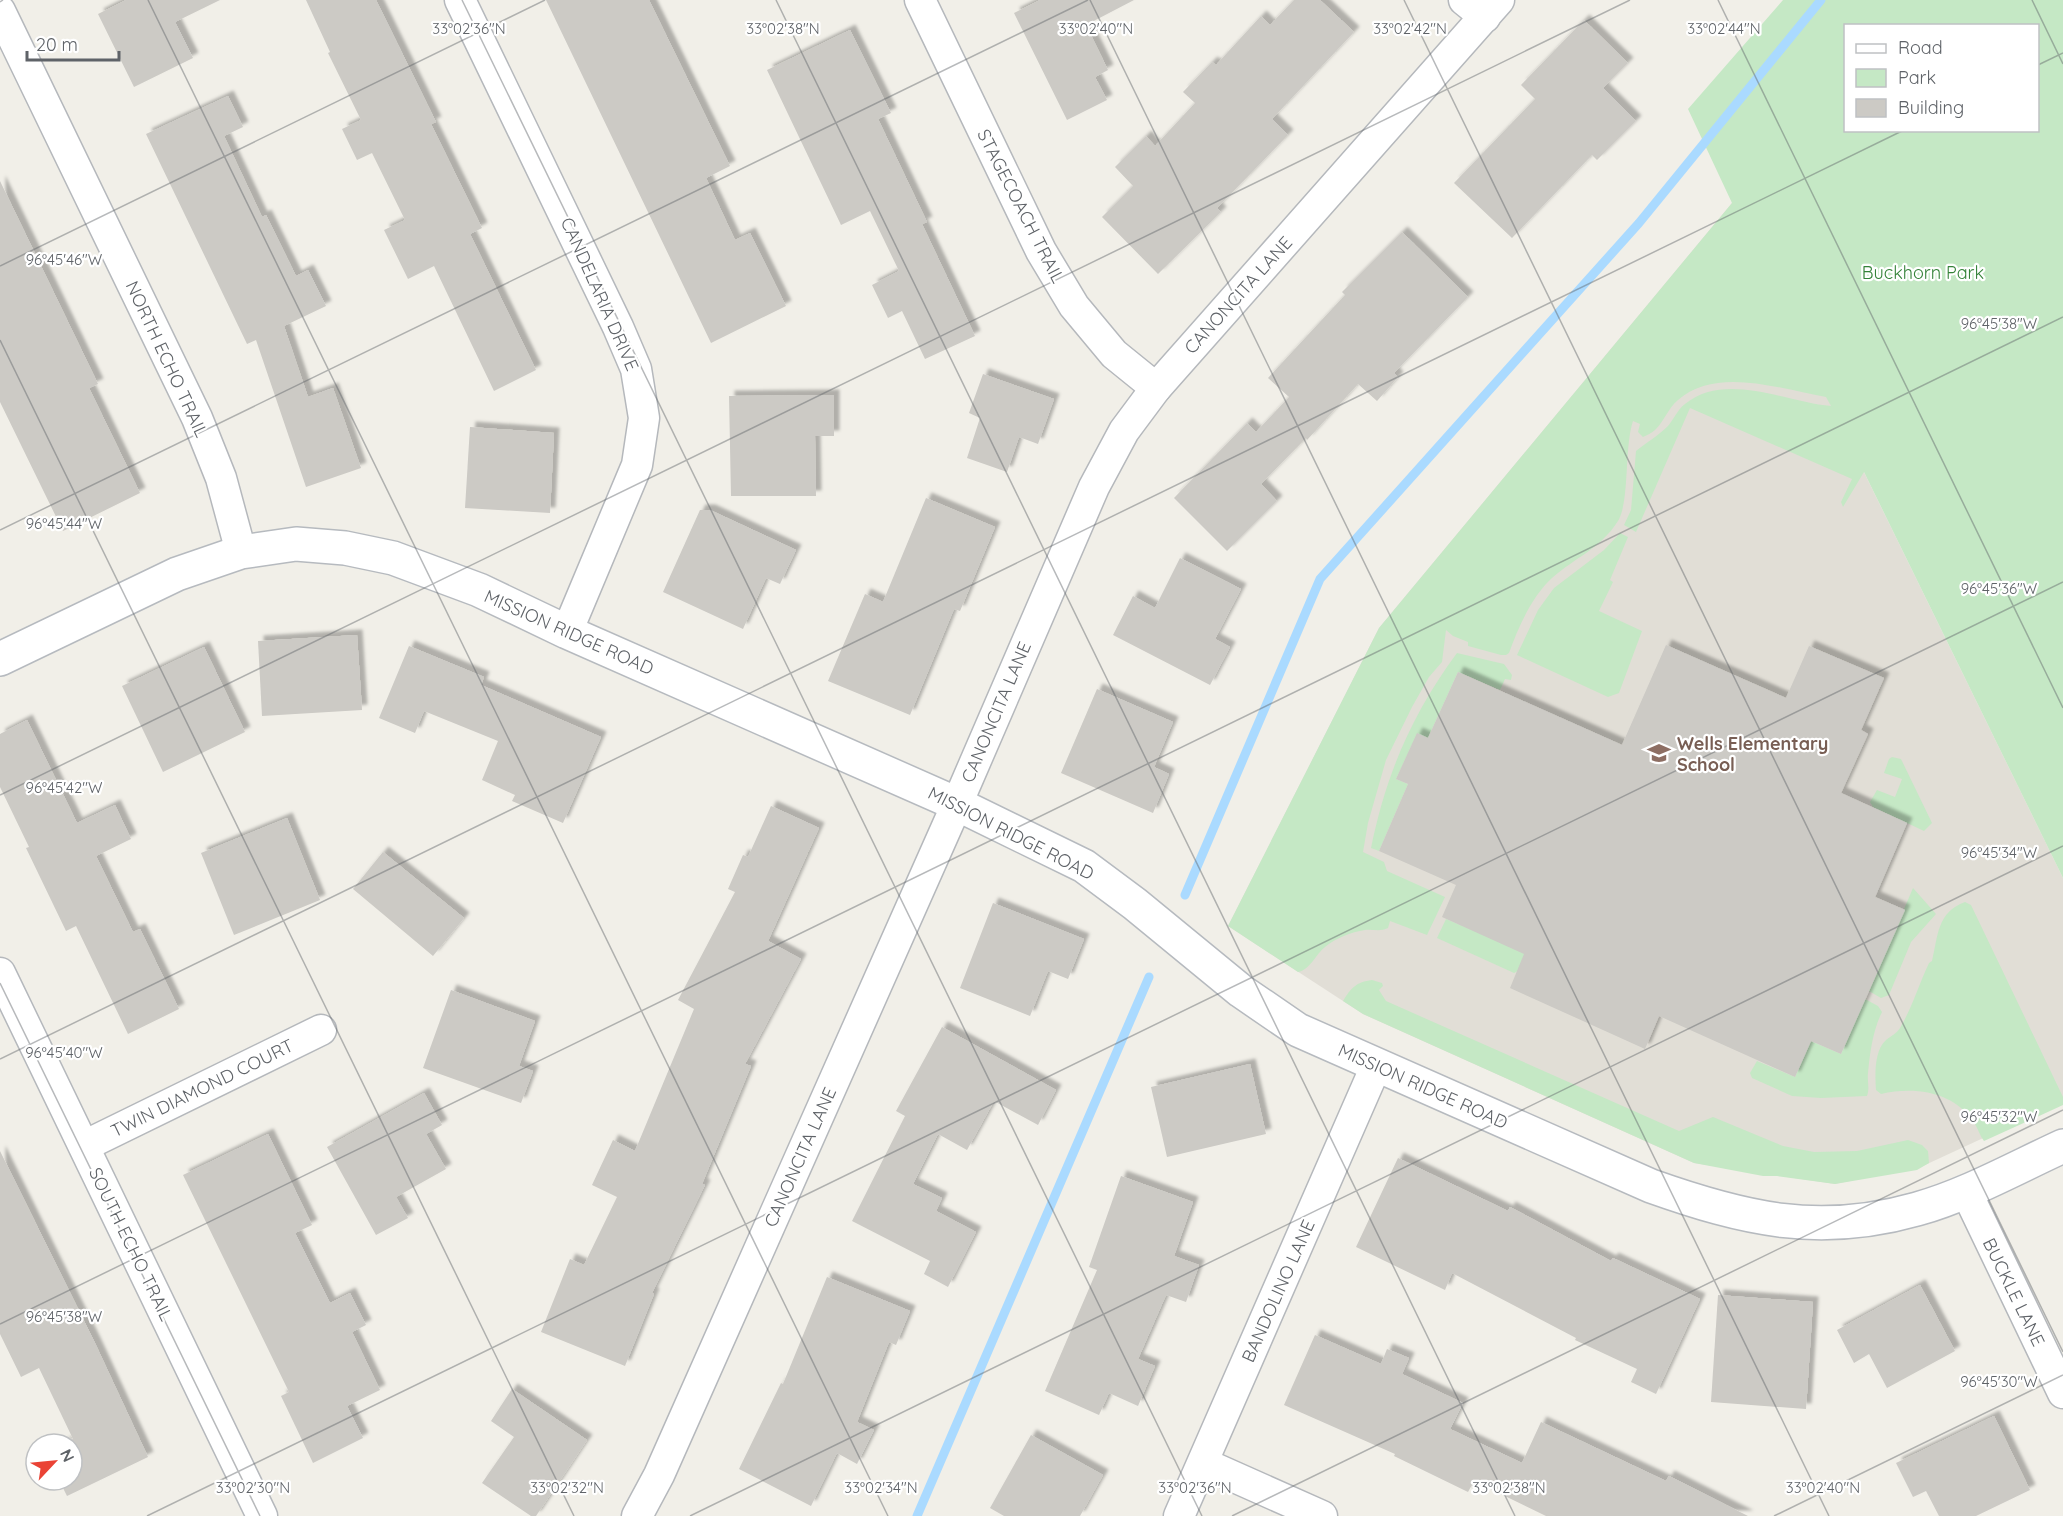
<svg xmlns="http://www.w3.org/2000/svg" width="2063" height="1516" font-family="Quicksand,sans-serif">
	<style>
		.education { fill: #e1ded6 }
		.green { fill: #c5e8c5; fill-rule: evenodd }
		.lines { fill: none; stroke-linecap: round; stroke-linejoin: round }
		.stream { stroke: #aadaff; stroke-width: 9 }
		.building { fill: #cccac5; filter: url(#shadow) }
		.street-casing { stroke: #b5b8bc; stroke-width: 33 }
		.secondary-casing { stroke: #b6babf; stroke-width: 36 }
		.street { stroke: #fff; stroke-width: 30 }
		.secondary { stroke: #fff; stroke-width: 33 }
		.ticks { fill: none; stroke: #5f6368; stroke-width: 1.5; stroke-opacity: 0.45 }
		.labels { text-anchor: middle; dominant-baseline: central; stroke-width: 4.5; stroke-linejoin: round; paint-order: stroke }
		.street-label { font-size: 18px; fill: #5f6368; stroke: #fff }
		.park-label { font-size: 18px; fill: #348238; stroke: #fff }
		.education-label { font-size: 18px; font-weight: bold; fill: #785e54; stroke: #fff; text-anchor: start }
		.ticks-label { font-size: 15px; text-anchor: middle; fill: #5f6368; stroke: #fff; stroke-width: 4.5; stroke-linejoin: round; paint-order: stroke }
	</style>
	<defs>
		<filter id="shadow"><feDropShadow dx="5.5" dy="-5.5" stdDeviation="1.5" flood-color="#0004"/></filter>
	</defs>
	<rect width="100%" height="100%" fill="#f1efe8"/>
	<polygon class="education" points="1732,203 2063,878 2063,1101 1925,1165 1835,1184 1694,1163 1363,1014 1228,926 1379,628"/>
	<g class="green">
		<path d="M1783,0H2063V878L1864,472L1843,507L1841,502L1852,479L1690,408L1636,532L1624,525L1631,510L1636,451C1647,442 1658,436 1668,426C1674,419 1678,409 1685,404C1725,371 1786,402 1831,406L1826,397C1780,389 1716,366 1678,400C1668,408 1664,422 1655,430C1652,433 1647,435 1643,437L1638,432L1640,424L1633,421C1624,448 1630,501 1618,521C1600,549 1576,557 1552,578C1532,596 1518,628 1509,653L1506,655H1501L1468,646V642L1453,636L1446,630L1442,662L1429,677L1412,707L1386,760L1368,823L1363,852L1384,862L1387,871L1445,897L1427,935L1390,921L1388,928C1380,932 1374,929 1365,930C1351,932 1336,938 1325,947C1316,954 1310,970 1298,972L1228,926L1379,628L1732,203L1688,109ZM1846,26H2038V130H1846Z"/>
		<polygon points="1620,533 1628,537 1610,580 1613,582 1599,611 1642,631 1619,693 1608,697 1517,655 1538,610 1554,588 1604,550"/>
		<path d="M1457,653L1504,664L1512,675L1511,680L1505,679L1500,690L1458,672L1428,738L1417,734L1396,779L1408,784L1379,851L1371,848C1386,774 1412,714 1457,653Z"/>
		<polygon points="1892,757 1901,759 1932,823 1924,831 1873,807 1870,802 1877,790 1895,797 1902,779 1884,773 1889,759"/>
		<polygon points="1913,888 1936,914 1911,942 1889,995 1881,998 1869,991"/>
		<path d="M1965,902L1971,905L2063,1097V1105L1984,1141C1980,1136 1978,1129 1975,1124C1955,1092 1916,1086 1881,1094L1876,1090C1875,1075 1874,1051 1886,1040C1891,1036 1897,1033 1900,1028C1912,1008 1919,984 1929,963L1932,961C1938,936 1937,912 1965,902Z"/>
		<polygon points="1446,919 1527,953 1520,970 1514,973 1437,938"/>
		<path d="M1372,980L1382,983L1383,986L1379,990L1386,1001L1679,1131L1713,1117L1783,1146L1814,1152L1857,1151L1908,1140L1922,1145L1928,1151L1929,1163L1917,1170L1835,1184L1777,1176H1763L1694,1163L1363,1014L1343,1001C1351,988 1356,982 1372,980Z"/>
		<path d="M1865,999L1878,1006L1882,1012C1873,1030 1870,1052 1868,1073C1867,1081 1870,1088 1867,1096L1821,1098L1792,1096L1752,1078L1750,1073L1757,1061L1795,1077L1811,1041L1841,1054Z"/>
	</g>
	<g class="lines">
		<g class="stream">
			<polyline points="1185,895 1320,579 1639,223 1821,0"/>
			<polyline points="917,1516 1149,977"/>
		</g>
	</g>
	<g class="building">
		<polygon points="126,0 220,0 175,22 193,58 134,87 98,14"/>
		<polygon points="306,0 376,0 436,122 431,124 482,228 470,234 536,370 494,391 434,266 408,279 384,230 405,220 372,153 357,160 342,129 361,120 328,53 330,52"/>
		<polygon points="546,0 649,0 730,166 706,178 735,240 750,233 786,306 711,343"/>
		<polygon points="1040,0 1134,0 1086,25 1108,70 1095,77 1107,100 1067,120 1014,13"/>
		<polygon points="1294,0 1320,0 1354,32 1272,119 1288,135 1217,208 1221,212 1158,274 1102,217 1133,186 1115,167 1146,136 1155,146 1195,103 1183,92 1212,62 1216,65 1261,16 1270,25"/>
		<polygon points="1584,20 1628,63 1603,88 1636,121 1597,160 1592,155 1512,238 1454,183 1535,99 1521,85"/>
		<polygon points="850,30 891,113 878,119 927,222 922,224 975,336 925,359 902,311 888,318 872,285 899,271 870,211 841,225 767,70"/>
		<polygon points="228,96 243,127 224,136 262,217 266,215 296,276 308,270 326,306 284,326 308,397 333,388 361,468 306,487 256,340 247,344 146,134"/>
		<polygon points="0,181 98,384 89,388 140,493 63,531 0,402"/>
		<polygon points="1402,232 1468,297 1394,373 1398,377 1377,401 1358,384 1307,440 1306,438 1261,484 1277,501 1227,551 1174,498 1247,423 1256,432 1289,397 1268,378 1345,295 1342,292"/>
		<polygon points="983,374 1054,399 1038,444 1019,437 1007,472 967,458 980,418 969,413"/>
		<polygon points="834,395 834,436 815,436 816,496 731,496 729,396"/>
		<polygon points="470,427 554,433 550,513 465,508"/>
		<polygon points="926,498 995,527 960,611 954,609 910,715 828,681 865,594 883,602"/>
		<polygon points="700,510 710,510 796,550 780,584 766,578 743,629 663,592"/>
		<polygon points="1180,558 1241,589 1215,639 1230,647 1210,685 1113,635 1133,596 1155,608"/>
		<polygon points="357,635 362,710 262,716 258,641"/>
		<polygon points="1666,645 1786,698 1809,646 1884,678 1861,730 1868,734 1841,793 1907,823 1875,897 1905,910 1841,1054 1811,1041 1795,1077 1659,1016 1645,1049 1510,988 1524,954 1442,917 1456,885 1379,851 1408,784 1396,779 1417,733 1428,738 1458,672 1622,745"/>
		<polygon points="409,646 484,677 481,685 601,737 563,823 512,801 515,795 482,780 498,741 424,711 415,733 379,718"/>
		<polygon points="204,647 245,732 163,772 122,686"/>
		<polygon points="1097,689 1173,722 1154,767 1169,774 1153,813 1061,773"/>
		<polygon points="27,720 77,823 115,805 131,839 96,856 133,932 140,929 179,1009 128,1034 76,926 66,931 26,848 29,847 0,787 0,734"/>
		<polygon points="771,806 819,828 768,941 801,959 745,1064 751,1066 702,1184 705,1185 652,1293 654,1294 625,1366 541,1332 570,1259 584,1265 617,1197 592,1185 613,1140 635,1151 694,1009 678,1000 735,892 728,889 743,855 748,857"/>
		<polygon points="287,818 320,900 234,935 201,853"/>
		<polygon points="383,852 464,918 433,956 353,889"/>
		<polygon points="993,903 1084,939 1068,979 1048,971 1030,1016 960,988"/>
		<polygon points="451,990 535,1021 519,1066 533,1071 521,1103 423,1068"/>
		<polygon points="942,1027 1056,1090 1038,1125 994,1101 967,1150 938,1134 913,1184 942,1198 936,1211 976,1232 948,1287 924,1274 930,1261 852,1221 905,1116 896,1111"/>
		<polygon points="1250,1064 1266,1134 1167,1157 1151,1087"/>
		<polygon points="424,1093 442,1125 426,1134 446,1169 396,1197 408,1218 376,1235 327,1147"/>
		<polygon points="268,1134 312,1225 295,1233 330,1303 350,1293 366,1325 352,1332 380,1390 347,1406 363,1438 313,1463 281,1396 289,1392 183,1175"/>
		<polygon points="0,1151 94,1341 148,1457 67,1496 59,1480 72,1480 72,1444 61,1444 73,1439 39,1368 21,1377 0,1334"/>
		<polygon points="1398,1158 1508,1211 1510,1207 1611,1261 1613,1258 1700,1299 1656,1394 1631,1382 1637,1369 1575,1340 1576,1338 1452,1273 1445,1290 1356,1247"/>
		<polygon points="1121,1176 1193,1202 1174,1256 1199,1265 1186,1302 1166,1295 1138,1359 1155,1366 1138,1406 1109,1393 1099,1415 1045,1391 1097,1270 1089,1267"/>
		<polygon points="827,1277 910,1311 896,1345 889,1342 857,1422 874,1430 857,1464 837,1453 811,1506 739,1469 781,1383 783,1384"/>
		<polygon points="1920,1285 1955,1351 1887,1388 1869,1354 1854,1363 1837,1330"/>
		<polygon points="1718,1295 1813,1302 1806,1409 1711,1402"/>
		<polygon points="1315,1335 1381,1364 1387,1349 1409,1358 1402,1374 1463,1403 1450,1429 1522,1463 1541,1422 1666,1481 1669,1476 1748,1516 1546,1516 1474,1481 1468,1492 1394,1456 1395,1454 1284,1405"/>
		<polygon points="512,1389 587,1440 536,1516 531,1516 482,1483 514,1437 491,1421"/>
		<polygon points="1994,1416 2030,1490 1976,1516 1939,1516 1926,1491 1913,1497 1896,1463"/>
		<polygon points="1031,1435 1103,1475 1080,1516 1004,1516 990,1508"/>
	</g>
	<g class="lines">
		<g class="street-casing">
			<g id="street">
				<polyline points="460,0 618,327 636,369 644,418 637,465 567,632"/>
				<polyline points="920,0 1041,251 1074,306 1114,354 1156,388"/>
				<polyline points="1464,0 1485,17"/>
				<polyline points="0,11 197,418 221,478 241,552"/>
				<polyline points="0,973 262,1516"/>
				<polyline points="84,1146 321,1030"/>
				<polyline points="1966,1191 2063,1393"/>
				<polyline points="1203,1463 1322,1516"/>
				<polyline points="637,1516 659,1475 957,804 1094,487 1124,431 1156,388 1499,0"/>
				<polyline points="1179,1516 1376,1066"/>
			</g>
		</g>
		<g class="secondary-casing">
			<path id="secondary" d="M0,659L177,574L241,552L296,544L345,548L393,558L479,590L567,632L957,804L1084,866L1135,904L1241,991L1298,1030L1651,1186C1744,1219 1819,1237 1917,1209C1967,1195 2015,1168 2063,1146"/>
		</g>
		<use href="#street" class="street"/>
		<use href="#secondary" class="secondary"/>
	</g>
	<path class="ticks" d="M148,0L888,1516M462,0L1202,1516M776,0L1515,1516M1090,0L1829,1516M1404,0L2063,1352M1718,0L2063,708M2032,0L2063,64M0,2L3,0M2038,65L2063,53M0,266L545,0M0,340L574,1516M0,530L1088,0M0,795L1630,0M0,983L260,1516M0,1059L1904,130M0,1324L2063,317M147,1516L2063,582M690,1516L2063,846M1232,1516L2063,1110M1774,1516L2063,1375"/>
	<defs>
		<g id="school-bare" transform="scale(1.8)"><path d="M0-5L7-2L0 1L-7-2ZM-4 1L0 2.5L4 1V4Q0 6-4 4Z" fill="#8d6e63" stroke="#fff" stroke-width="2.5" paint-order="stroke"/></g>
	</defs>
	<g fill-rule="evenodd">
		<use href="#school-bare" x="1659" y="753"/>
	</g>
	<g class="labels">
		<g class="street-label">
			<text transform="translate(1021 206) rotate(63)">STAGECOACH TRAIL</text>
			<text transform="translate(600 294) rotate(66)">CANDELARIA DRIVE</text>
			<text transform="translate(1238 295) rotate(-48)">CANONCITA LANE</text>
			<text transform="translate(167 359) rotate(65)">NORTH ECHO TRAIL</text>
			<text transform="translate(569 632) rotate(24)">MISSION RIDGE ROAD</text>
			<text transform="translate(996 712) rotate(-67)">CANONCITA LANE</text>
			<text transform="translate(1011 833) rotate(27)">MISSION RIDGE ROAD</text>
			<text transform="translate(1423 1086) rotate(24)">MISSION RIDGE ROAD</text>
			<text transform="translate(202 1088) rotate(-26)">TWIN DIAMOND COURT</text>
			<text transform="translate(800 1157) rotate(-66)">CANONCITA LANE</text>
			<text transform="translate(131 1244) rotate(64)">SOUTH ECHO TRAIL</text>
			<text transform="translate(1278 1291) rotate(-66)">BANDOLINO LANE</text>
			<text transform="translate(2014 1292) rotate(64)">BUCKLE LANE</text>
		</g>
		<g class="park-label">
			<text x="1923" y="272">Buckhorn Park</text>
		</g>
		<g class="education-label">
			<text x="1677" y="743">Wells Elementary<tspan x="1677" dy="21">School</tspan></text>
		</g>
	</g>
	<g class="ticks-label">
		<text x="469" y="34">33°02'36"N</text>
		<text x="783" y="34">33°02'38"N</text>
		<text x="1096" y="34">33°02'40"N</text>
		<text x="1410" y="34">33°02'42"N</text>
		<text x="1724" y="34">33°02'44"N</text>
		<text x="64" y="265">96°45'46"W</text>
		<text x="1999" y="329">96°45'38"W</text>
		<text x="64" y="529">96°45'44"W</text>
		<text x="1999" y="594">96°45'36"W</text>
		<text x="64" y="793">96°45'42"W</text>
		<text x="1999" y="858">96°45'34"W</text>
		<text x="64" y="1058">96°45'40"W</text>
		<text x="1999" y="1122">96°45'32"W</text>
		<text x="64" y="1322">96°45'38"W</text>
		<text x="1999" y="1387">96°45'30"W</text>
		<text x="253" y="1493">33°02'30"N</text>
		<text x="567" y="1493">33°02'32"N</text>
		<text x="881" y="1493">33°02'34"N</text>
		<text x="1195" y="1493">33°02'36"N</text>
		<text x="1509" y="1493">33°02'38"N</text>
		<text x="1823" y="1493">33°02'40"N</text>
	</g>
	<rect x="1844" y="24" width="195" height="108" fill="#ffffff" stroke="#bfc1c3" stroke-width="1.5"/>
	<rect x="1856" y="44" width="30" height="9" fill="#ffffff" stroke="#bfc1c3" stroke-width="1.5"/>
	<text x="1898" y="54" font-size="18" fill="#5f6368">Road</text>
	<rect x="1856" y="69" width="30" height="18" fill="#c5e8c5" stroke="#bfc1c3" stroke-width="1.5"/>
	<text x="1898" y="84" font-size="18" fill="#5f6368">Park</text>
	<rect x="1856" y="99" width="30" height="18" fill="#cccac5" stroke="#bfc1c3" stroke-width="1.5"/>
	<text x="1898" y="114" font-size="18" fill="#5f6368">Building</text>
	<g transform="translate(54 1462) rotate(64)"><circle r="28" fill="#ffffff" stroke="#bfc1c3" stroke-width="1.5"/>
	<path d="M0-4.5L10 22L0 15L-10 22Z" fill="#ea4335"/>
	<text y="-9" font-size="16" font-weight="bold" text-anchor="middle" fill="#5f6368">N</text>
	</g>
	<path d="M27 51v9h92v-9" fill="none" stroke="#5f6368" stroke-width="3"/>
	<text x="36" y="51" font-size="18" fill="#5f6368" stroke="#ffffff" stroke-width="4.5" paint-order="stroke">20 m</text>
</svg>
